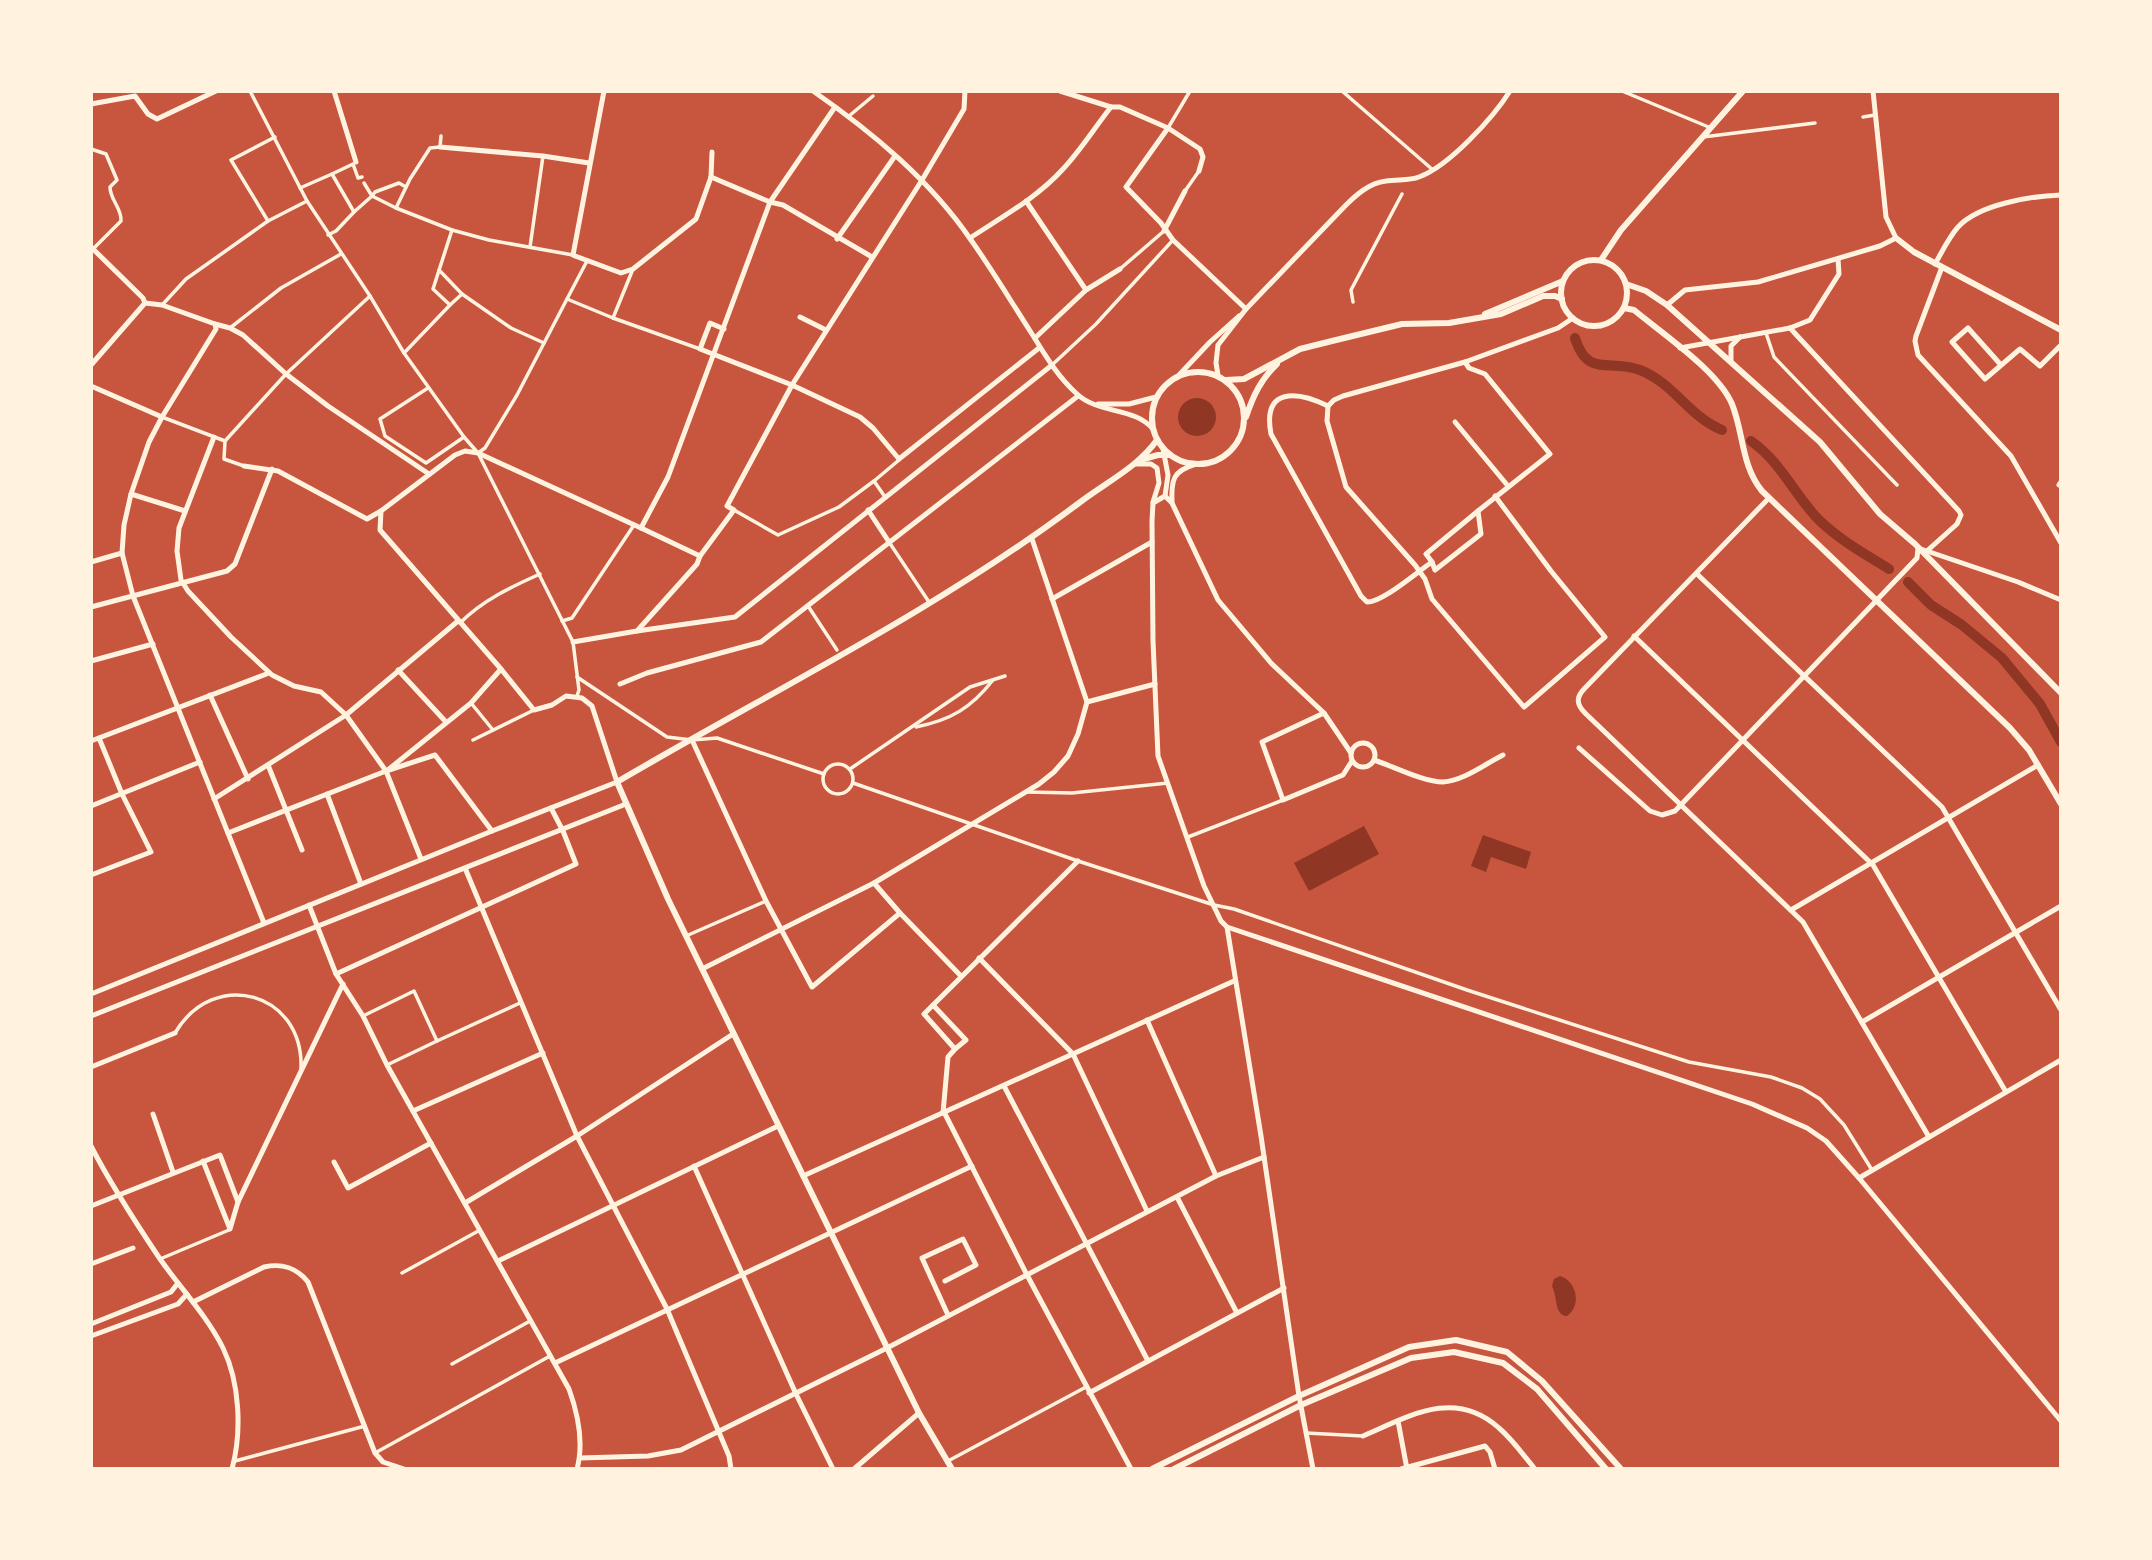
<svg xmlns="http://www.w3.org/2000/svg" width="2152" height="1560" font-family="Ubuntu,sans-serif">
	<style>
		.water { fill: #8f3625 }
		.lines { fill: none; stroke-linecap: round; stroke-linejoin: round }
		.canal { stroke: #8f3625; stroke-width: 10 }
		.pedestrian { stroke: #fff3e0; stroke-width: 3.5 }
		.minor { stroke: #fff3e0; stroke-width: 5 }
		.tertiary { stroke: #fff3e0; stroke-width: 6 }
	</style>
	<rect width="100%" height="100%" fill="#c8553d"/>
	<g class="water">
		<circle cx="1197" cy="417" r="19"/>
		<polygon points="1364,826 1379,854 1309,891 1294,863"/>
		<polygon points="1483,835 1531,852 1526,869 1491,857 1486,872 1471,866"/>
		<path d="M1560,1276C1577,1281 1582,1306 1567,1316C1554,1315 1558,1298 1552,1286L1554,1279Z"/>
	</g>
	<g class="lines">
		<g class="canal">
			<path d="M1575,338C1588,379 1609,358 1640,370C1675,384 1687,415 1722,430"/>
			<path d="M1751,441C1781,462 1794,494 1818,519C1838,539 1865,554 1889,569"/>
			<polyline points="1908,582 1931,605 1962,625 2002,658 2040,704 2061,742"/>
		</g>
		<g class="pedestrian">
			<polyline points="250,91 307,201 268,221 231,160 275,137"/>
			<polyline points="1342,91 1433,170"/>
			<polyline points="1622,91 1711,128"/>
			<polyline points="849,116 873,96"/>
			<polyline points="1863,117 1875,115"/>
			<polyline points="1168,128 1190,91"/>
			<polyline points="1703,137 1815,123"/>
			<path d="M91,149L106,154L117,180L110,187C110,200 122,208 121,221L93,249"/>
			<polyline points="362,177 358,178 353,164 332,174 354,212 372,196 396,208 410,179 430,148 440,147 441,136"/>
			<polyline points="364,183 372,196 375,192 399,183 406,187"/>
			<polyline points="300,188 332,174"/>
			<polyline points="1185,191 1199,171"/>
			<polyline points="307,201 370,296 404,353 464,437 426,463 385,436 380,419 428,388"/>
			<polyline points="396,208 452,230 489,240 573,255"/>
			<polyline points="328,235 336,231 354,212"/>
			<polyline points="530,247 543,156"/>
			<polyline points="587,261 567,299 613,318 633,269"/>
			<polyline points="1120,269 1164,231"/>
			<polyline points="439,270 462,294 450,305"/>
			<polyline points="462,294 511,328 544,343"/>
			<polyline points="1353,302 1351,290 1402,194"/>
			<polyline points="163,304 186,279 268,221"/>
			<polyline points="613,318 700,349"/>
			<polyline points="230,328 281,288 341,254"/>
			<polyline points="1766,333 1774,357 1897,485"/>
			<polyline points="404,353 450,305 433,289 452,230"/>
			<polyline points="1052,365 1096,324 1173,240"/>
			<polyline points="162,417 225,441 224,459 244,466"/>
			<polyline points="464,437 478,453 573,642 579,690 577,696"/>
			<polyline points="225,441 286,374 370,296"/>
			<polyline points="478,453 485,448 517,395 567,299"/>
			<polyline points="874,481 885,497"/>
			<polyline points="734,510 778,535 839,507 874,481 899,460"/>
			<polyline points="889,542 929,602"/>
			<polyline points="808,606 837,650"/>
			<polyline points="562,621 572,618 634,525"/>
			<path d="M460,623C483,600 511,587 540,574"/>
			<polyline points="577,677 667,737 692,740 717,738 824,774"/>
			<polyline points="471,703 493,730"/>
			<path d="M916,727C951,720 971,708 993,680"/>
			<polyline points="473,740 534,710"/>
			<circle cx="838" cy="779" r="15"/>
			<polyline points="850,769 970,687 1005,676"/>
			<polyline points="853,783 1078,861 1214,905 1234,909 1467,990 1689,1062 1771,1077 1802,1088 1820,1099 1844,1125 1872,1170"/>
			<polyline points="1027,792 1072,793 1168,783"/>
			<polyline points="1188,837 1283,800"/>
			<polyline points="686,936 766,901"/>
			<polyline points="363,1016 414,991 437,1041 387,1065"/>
			<path d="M175,1033C214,967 304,992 301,1069"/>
			<polyline points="437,1041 520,1003"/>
			<polyline points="2061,1094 2061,1095"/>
			<polyline points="160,1259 229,1230"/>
			<polyline points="402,1273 480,1230"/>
			<polyline points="452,1364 530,1321"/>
			<polyline points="1306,1433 1363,1436"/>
			<polyline points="375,1453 550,1356"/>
			<polyline points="235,1461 365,1426"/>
			<polyline points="948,1461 1086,1387"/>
		</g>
		<g class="minor">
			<polyline points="334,91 356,162"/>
			<polyline points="604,91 573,255 575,256 621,273 633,269 696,219 711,177 712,152"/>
			<path d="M813,91C872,132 930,180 971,240C993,271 1012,303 1032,334C1045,355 1058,377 1077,394C1098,414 1135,407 1153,429"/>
			<polyline points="1060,91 1111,107 1120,107 1168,128 1126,187 1161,223 1173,240 1246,309"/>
			<polyline points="91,104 135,96 148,114 157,119 216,91"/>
			<polyline points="1168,128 1200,149 1203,157 1199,171"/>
			<polyline points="440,147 543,156 589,163"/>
			<polyline points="711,177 770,202 783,205 872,257"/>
			<polyline points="1026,201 1086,290"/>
			<polyline points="1164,231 1185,191"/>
			<path d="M970,238C1002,217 1038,197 1063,169C1081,150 1095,127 1111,107"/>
			<polyline points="837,239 895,156"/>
			<polyline points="91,247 143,298 145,303"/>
			<path d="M1935,264C1942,252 1949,237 1958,227C1979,204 2032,196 2061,195"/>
			<polyline points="1942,267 1916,336 1915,341 1918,355 2011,456 2061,543"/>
			<polyline points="145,303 162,305 215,324 216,329 162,417 149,442 131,494 124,525 122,553 133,596 264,923"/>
			<polyline points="1667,305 1685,290 1758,282 1880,246 1896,238 1886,217 1873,91"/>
			<polyline points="800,317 826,330"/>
			<polyline points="215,324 230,328 243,335 286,374 328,406 429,474"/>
			<polyline points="1790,328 1959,511 1961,515 1957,524 1928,550"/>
			<polyline points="724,329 710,323 700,349 792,385 922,180 964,109 965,91"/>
			<polyline points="1035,338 1086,290 1120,269"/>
			<polyline points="1680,348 1790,328 1810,320 1839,274 1838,259"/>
			<polyline points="1731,361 1731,346 1740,337"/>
			<polyline points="1465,362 1469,368 1485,374 1550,454 1478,511"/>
			<polyline points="91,365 145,303"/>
			<polyline points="2001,365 1968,328 1952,342 1985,379 2020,349 2040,366 2061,345"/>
			<polyline points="1179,375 1210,342 1239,316"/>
			<path d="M1218,375L1216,363L1218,345L1246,309L1345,206C1356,195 1369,183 1386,181C1397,179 1409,181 1419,177C1449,166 1493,118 1510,91"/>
			<polyline points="91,386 162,417"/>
			<polyline points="1098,404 1129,404 1156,397"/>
			<polyline points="1328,406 1327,421 1346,487 1415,565 1425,579 1432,599 1524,707 1605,637 1551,571 1495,496"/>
			<path d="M1328,406C1297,391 1262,387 1271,434L1361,596L1367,602C1383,602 1417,572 1432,562"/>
			<polyline points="1328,406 1334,400 1343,396 1465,362 1558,328 1573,318"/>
			<polyline points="1455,422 1508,486"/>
			<polyline points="214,437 179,528 177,551 181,580 188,591 231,637 272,675 294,686 321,692 346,715 386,771 421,859"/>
			<polyline points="1163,449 1168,475 1165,496 1153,503 1152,521 1153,641 1158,756 1204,886 1221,921 1227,927 1261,1136 1299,1396 1313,1469"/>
			<polyline points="1136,464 1151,464 1157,468 1159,483 1153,502"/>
			<polyline points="244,466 278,471 367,519 381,511"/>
			<polyline points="2059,485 2061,482"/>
			<polyline points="131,494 185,511"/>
			<polyline points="1165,496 1172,503 1218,600 1271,663 1324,713 1351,753"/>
			<path d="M1768,499L1585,688C1576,697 1576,704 1585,713L1803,922L1929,1137"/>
			<path d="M1172,503C1171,479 1173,471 1196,464"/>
			<polyline points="868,510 889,542"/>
			<polygon points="1478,511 1481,534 1435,570 1432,562 1426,554"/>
			<polyline points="700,556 641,528 668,477 770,202 835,107"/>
			<polyline points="91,562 122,553"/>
			<polyline points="1697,574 1942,807 2061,1010"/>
			<polyline points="1052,599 1152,542"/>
			<polyline points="91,607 227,571 235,564 272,469"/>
			<polyline points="637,631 735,617 1052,365"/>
			<polyline points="1634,636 1873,865 2006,1092"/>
			<polyline points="573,642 637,631 697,564 700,556 734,510 727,506 792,385 860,417 873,428 899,459 1039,348"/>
			<polyline points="91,661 153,644"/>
			<polyline points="398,670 446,722"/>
			<polyline points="620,684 647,673 761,642 1078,396"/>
			<polyline points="210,695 248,779"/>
			<polyline points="1087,702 1155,684"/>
			<polyline points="1324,713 1262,742 1283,800 1343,775 1352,761"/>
			<polyline points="692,740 766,901 812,987 900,913"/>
			<polyline points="91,741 269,673"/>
			<circle cx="1363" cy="755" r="12"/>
			<polyline points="1579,748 1650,811 1662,815 1675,811 1917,558 1918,548 2018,582 2061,600"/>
			<path d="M1374,760C1393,766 1423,782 1443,782C1463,781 1485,764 1503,755"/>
			<polyline points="268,765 302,850"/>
			<polyline points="389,769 471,703 501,669"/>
			<polyline points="327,794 361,884"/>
			<polyline points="214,799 346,715 458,621"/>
			<polyline points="91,806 200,762"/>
			<polyline points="228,833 386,771 435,755 492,831"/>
			<polyline points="465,868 577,1136 667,1309 729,1456 731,1469"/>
			<polyline points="91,875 151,852 122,794 99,738"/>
			<polyline points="874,883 900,913 960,975"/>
			<path d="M309,905L336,974L363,1016L387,1065L569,1389C578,1414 584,1443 577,1469"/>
			<polyline points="1791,910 2038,765"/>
			<polyline points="1227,927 1752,1104 1807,1128 1826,1141 1859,1178 2061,1421"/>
			<polyline points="979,958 1073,1054 1147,1211"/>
			<polyline points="702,969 874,883 1039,784 1054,772 1068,756 1078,734 1087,702 1032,539"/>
			<polyline points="336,974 576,864 563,831 551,808"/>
			<polyline points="91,994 492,831 617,782 592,706 582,698 566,696 552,705 534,710 501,669 380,530 381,511 455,455 465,451 478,453 641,528"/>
			<polyline points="933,1005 966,1040 955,1049"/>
			<polyline points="91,1016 626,804"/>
			<polyline points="1147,1020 1216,1176"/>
			<polyline points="1862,1022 2061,906"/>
			<polyline points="91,1067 175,1033"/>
			<polyline points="1004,1086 1148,1361"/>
			<polyline points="413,1111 543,1053"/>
			<polyline points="944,1112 1027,1275 1131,1469"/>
			<polyline points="943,1113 948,1057 955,1049 924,1014 1078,861"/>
			<polyline points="153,1114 173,1172"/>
			<path d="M91,1146C111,1185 134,1220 158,1256C179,1287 206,1314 223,1348C240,1383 242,1432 232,1469"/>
			<polyline points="203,1161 230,1229 238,1202 343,984"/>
			<polyline points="334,1162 348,1188 431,1143"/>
			<polyline points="694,1166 796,1394 833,1469"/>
			<polyline points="803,1176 1234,981"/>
			<polyline points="1859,1178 2061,1060"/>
			<polyline points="1177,1197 1237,1313"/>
			<polyline points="465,1203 577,1136 733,1034"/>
			<polyline points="91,1206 220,1155 238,1202"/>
			<polyline points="498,1261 778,1126"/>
			<polyline points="91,1264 133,1248"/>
			<polyline points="945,1281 976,1265 963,1239 922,1258 948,1315"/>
			<path d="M193,1302L264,1267C282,1263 296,1267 308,1282L375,1453L383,1462L404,1469"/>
			<polyline points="91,1324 171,1292 178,1283"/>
			<polyline points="91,1336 178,1304 187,1294"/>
			<polyline points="555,1363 972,1166"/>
			<polyline points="1089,1393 1284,1288"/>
			<polyline points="1398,1421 1407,1469"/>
			<path d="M1363,1436C1409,1416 1455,1388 1499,1428C1513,1440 1524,1456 1535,1469"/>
			<polyline points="580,1458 648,1456 681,1450 887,1348 1216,1176 1264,1157"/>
			<polyline points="854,1469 919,1413"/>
			<polyline points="1401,1469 1485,1446 1490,1452 1495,1469"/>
		</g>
		<g class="tertiary">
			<polyline points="1896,238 1914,252 2061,330"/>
			<circle cx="1594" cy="293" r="33"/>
			<polyline points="1601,260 1621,230 1743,91"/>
			<polyline points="1626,284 1646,291 1667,305 1820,442 1880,514 1915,544 2061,693"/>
			<path d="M1624,308L1634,310C1663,334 1718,371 1732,404C1744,434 1741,465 1762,491L2010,728L2029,750L2061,804"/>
			<polyline points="1485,314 1563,281"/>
			<circle cx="1198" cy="418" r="46"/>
			<polyline points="1226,380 1244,379 1300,349 1332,341 1402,324 1449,323 1501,314 1543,296 1555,296 1562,299"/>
			<path d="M1246,417C1253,396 1261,379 1277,364"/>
			<polyline points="1140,460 1158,455 1170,455"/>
			<path d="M952,1469L919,1413L668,899L617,782C772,691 935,611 1079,503C1105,483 1138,467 1157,440"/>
			<polyline points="1152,1469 1299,1396 1409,1347 1456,1340 1507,1352 1542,1381 1621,1469"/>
			<polyline points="1174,1469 1301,1405 1411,1358 1454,1352 1503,1363 1537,1389 1606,1469"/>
		</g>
	</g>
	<rect width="2152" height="1560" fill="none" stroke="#fff3e0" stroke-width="186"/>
</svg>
